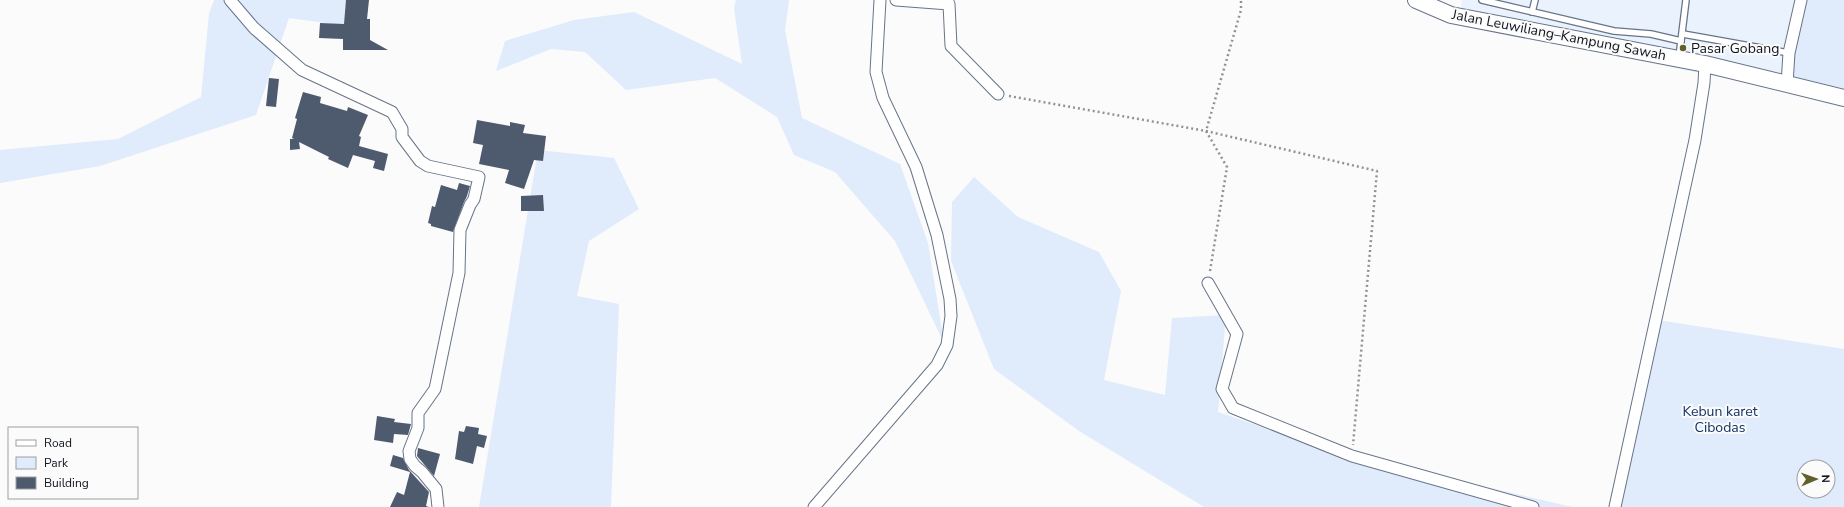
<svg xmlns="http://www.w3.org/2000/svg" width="1844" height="507" font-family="'Nunito Sans',sans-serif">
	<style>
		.built { fill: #eaf2fe }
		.green { fill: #e0ebfc; fill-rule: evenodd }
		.building { fill: #4e5a6e }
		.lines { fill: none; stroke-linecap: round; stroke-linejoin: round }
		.service-casing { stroke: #677488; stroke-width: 8 }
		.minor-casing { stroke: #677488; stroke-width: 13 }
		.secondary-casing { stroke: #677488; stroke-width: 18 }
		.path { stroke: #909396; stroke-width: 2.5; stroke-dasharray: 2 3; stroke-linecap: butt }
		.service { stroke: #fff; stroke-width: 5.5 }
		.minor { stroke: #fff; stroke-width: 11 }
		.secondary { stroke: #fff; stroke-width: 16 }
		.poi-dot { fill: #61602d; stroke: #fbfbfb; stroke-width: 1.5 }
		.labels { text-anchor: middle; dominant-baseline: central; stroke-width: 4; stroke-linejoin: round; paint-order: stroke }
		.street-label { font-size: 14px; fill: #0f141c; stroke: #fbfbfb }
		.poi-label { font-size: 14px; fill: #0f141c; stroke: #fbfbfb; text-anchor: start }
		.park-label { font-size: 14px; fill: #133266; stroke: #fbfbfb }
	</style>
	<rect width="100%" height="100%" fill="#fbfbfb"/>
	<polygon class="built" points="1462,0 1796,0 1781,88 1699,73 1459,24"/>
	<g class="green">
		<polygon points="214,0 366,0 354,27 289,18 256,115 100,166 0,183 0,150 118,139 201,97 209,14"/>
		<polygon points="736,0 789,0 785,30 802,118 900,164 928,243 944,343 895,241 835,172 794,155 777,117 715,78 626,90 585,52 551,49 496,71 505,41 574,20 634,12 742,64 734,8"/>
		<polygon points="1796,0 1844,0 1844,101 1781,88"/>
		<polygon points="538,150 614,158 639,209 589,241 577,296 619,304 611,507 479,507"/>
		<polygon points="974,177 1018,217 1099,252 1121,291 1104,380 1165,395 1172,318 1226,315 1218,412 1340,453 1572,507 1204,507 1079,431 994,369 951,261 952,202"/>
		<path d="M1651,319L1844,349V507H1612ZM1804,467H1828V491H1804Z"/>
	</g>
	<g class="building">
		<polygon points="346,0 369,0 367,19 370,19 370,40 388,50 343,50 343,39 319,38 320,23 344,24"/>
		<polygon points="269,78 279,79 276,107 266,106"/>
		<polygon points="303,92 321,97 320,103 347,111 348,107 368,115 359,136 361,137 359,146 388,154 384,171 373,168 375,161 353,155 348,168 328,159 329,157 299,142 300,149 290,150 290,139 294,139 292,138 297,119 295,118"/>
		<polygon points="477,120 510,126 510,122 525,125 523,133 546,136 543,161 534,160 524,189 505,183 509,170 479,164 483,145 473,143"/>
		<polygon points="459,183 470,186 467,196 464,202 453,232 431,226 431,224 428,223 432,206 435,207 441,185 457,190"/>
		<polygon points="543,195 544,211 521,211 521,196"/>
		<polygon points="377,416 395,419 394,422 411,424 408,435 394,434 393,443 374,440"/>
		<polygon points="466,426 479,428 478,434 487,436 484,448 477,446 473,464 455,459 459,431 464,432"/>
		<polygon points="418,448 440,454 434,476 417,456"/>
		<polygon points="393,455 403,458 409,470 429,492 426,506 429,507 390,507 397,492 404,495 410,472 390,466"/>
	</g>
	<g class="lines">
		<g class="service-casing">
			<g id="service">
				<polyline points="1482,0 1614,31 1651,34 1681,41"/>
				<polyline points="1532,12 1535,0"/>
				<polyline points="1683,34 1789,53"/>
				<polyline points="1679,57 1686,0"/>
			</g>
		</g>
		<g class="minor-casing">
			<g id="minor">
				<polyline points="230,0 254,28 302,70 392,112 402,129 402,137 420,161 428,166 479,177 474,199 470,205 460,230 459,273 435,389 418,413 418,428 409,451 410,459 415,466 422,472 436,489 438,507"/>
				<polyline points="896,0 949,4 951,46 998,94"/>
				<polyline points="1787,84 1789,53 1801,0"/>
				<polyline points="1208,283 1237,334 1222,389 1233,408 1352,456 1533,507"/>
				<polyline points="814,507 937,365 947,345 951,316 950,299 937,235 916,167 883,98 876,72 880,0"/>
				<polyline points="1615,507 1695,140 1704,83 1705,64"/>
			</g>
		</g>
		<g class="secondary-casing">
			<polyline id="secondary" points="1416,0 1451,15 1705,64 1844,98"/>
		</g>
		<g class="path">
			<polyline points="1009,96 1206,131 1377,171 1353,445"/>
			<polyline points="1210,271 1227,167 1206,131 1241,10 1241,0"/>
		</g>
		<use href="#service" class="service"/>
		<use href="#minor" class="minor"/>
		<use href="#secondary" class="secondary"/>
	</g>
	<circle class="poi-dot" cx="1683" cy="48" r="4"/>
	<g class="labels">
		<g class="street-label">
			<text transform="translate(1559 35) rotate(11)">Jalan Leuwiliang–Kampung Sawah</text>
		</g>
		<g class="poi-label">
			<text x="1691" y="48">Pasar Gobang</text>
		</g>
		<g class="park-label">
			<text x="1720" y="411">Kebun karet<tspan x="1720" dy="16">Cibodas</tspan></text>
		</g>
	</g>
	<rect x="8" y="427" width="130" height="72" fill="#fbfbfb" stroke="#9d9fa2"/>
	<rect x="16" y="440" width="20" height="6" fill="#ffffff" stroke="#9d9fa2"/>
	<text x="44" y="447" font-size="12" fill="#0f141c">Road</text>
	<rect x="16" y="457" width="20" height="12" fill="#e0ebfc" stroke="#9d9fa2"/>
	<text x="44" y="467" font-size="12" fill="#0f141c">Park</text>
	<rect x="16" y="477" width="20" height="12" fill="#4e5a6e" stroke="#9d9fa2"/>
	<text x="44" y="487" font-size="12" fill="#0f141c">Building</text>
	<g transform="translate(1816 479) rotate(88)"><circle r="19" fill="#fbfbfb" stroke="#9d9fa2"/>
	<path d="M0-3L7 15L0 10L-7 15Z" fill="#61602d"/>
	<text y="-6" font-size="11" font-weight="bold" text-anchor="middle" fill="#0f141c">N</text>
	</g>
</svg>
